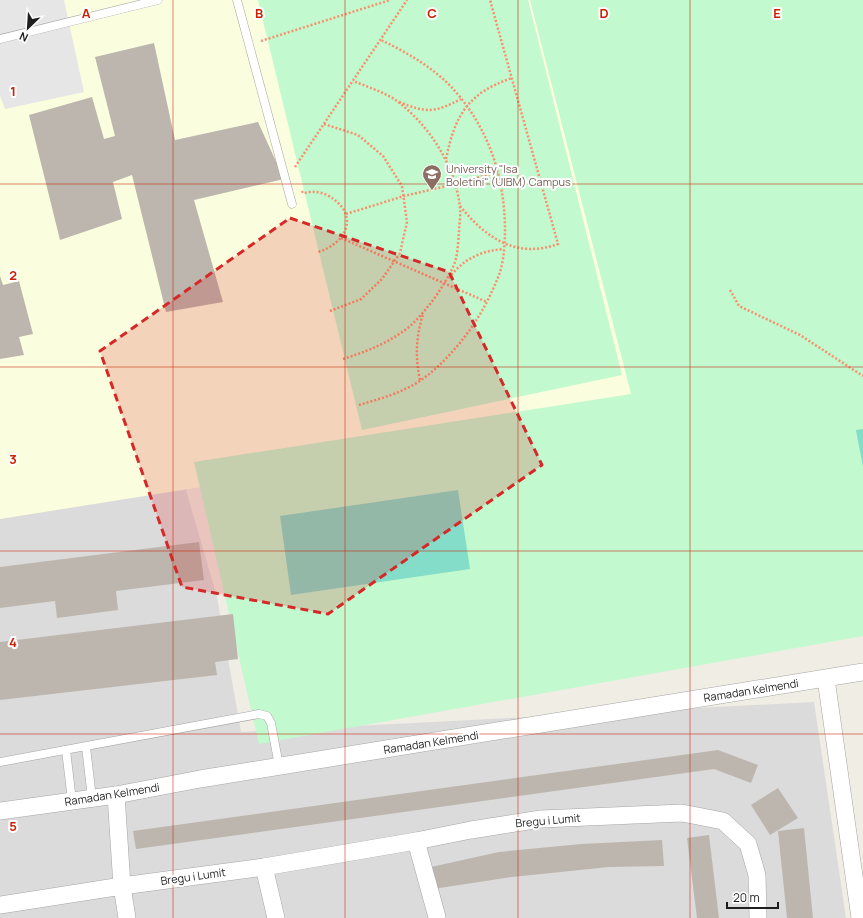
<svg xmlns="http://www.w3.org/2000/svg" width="863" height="918" font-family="Manrope,sans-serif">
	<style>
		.residential { fill: #dcdbdb }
		.education { fill: #fafede }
		.park { fill: #c2f9cf }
		.pitch { fill: #83ddc8 }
		.parking { fill: #e6e6e6 }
		.building { fill: #bcb6ae }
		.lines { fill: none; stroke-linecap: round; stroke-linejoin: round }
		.service-casing { stroke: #a5a5a5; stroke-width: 9 }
		.minor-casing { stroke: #a5a5a5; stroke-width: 18 }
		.path { stroke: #f8906d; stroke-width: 2.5; stroke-dasharray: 2 2; stroke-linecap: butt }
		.service { stroke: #fff; stroke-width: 8 }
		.minor { stroke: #fff; stroke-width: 17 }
		.marked { fill: #d62828; fill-opacity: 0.2; stroke: #d62828; stroke-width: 3; stroke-dasharray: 8 5; stroke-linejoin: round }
		.grid { fill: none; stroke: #c92103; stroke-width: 1; stroke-opacity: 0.55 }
		.labels { text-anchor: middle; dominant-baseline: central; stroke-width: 4; stroke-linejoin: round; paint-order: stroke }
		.education-label { font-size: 11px; fill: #785e54; stroke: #fff; text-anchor: start }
		.street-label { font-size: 11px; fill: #1e1e1e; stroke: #fff }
		.grid-label { font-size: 13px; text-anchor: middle; font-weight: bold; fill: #c92103; stroke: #fff; stroke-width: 4; stroke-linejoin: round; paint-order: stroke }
	</style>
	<rect width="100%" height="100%" fill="#efede4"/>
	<polygon class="residential" points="0,0 350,405 186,490 217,597 241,732 814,702 846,918 0,918"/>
	<polygon class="education" points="0,0 863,0 863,382 0,519"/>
	<g class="park">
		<polygon points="258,0 528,0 622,375 362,430"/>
		<polygon points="530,0 863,0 863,636 259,744 194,462 631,394"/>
	</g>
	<g class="pitch">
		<polygon points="863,429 863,467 856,430"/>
		<polygon points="458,490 470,569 291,595 280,516"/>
	</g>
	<polygon class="parking" points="0,0 64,0 84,92 5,109 0,96"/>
	<g class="building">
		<polygon points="154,43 175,140 258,122 284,179 194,200 223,302 166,312 132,175 113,182 122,219 60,240 29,115 92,97 104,139 115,136 95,57"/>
		<polygon points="0,276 3,285 19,281 33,334 19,337 24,355 0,359"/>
		<polygon points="199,542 204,580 116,591 118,610 57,618 55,601 0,608 0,567"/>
		<polygon points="233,614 238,659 215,662 217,675 0,700 0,642"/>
		<polygon points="718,750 758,765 751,783 714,769 136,849 133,831"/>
		<polygon points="778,788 798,818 770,835 751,805"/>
		<polygon points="804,828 813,918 787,918 778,831"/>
		<polygon points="709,835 719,918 697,918 687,838"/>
		<polygon points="662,840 664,866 609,867 512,877 433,889 431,867 499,852 581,844"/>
	</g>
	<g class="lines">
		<g class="service-casing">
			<g id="service">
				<polyline points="237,0 292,204"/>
				<polyline points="0,39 158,0"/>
				<polyline points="86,747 92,798"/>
				<polyline points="66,750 72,801"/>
				<polyline points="0,762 259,714 267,716 271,723 279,766"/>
			</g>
		</g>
		<g class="minor-casing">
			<g id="minor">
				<polyline points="826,679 860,918"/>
				<polyline points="116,795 122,886 127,918"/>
				<polyline points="0,811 116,795 200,779 863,672"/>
				<polyline points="416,841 437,917"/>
				<polyline points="264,867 276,918"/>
				<polyline points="0,905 122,886 264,867 416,841 471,830 541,819 682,813 723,821 748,844 757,875 758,918"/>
			</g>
		</g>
		<g class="path">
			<polyline points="261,41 390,0"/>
			<path d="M399,102C427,113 434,113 461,99"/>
			<polyline points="324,124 358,135 383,156 402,186 407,222 400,253 382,279 361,299 330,311"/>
			<path d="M446,159C455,115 468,93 512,78"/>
			<polyline points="295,167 407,0"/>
			<path d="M302,191L303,193C307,193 311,191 315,192C321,192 328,195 332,198C360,217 345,244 318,252"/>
			<path d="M460,206C486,238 516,259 558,244L490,0"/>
			<polyline points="346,214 404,196 455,184 498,172"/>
			<polyline points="341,238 487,302"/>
			<path d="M449,278C463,259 481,251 503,249"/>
			<polyline points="730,290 739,306 800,335 863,376"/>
			<path d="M343,359C365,352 386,344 405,330C417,321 425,310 434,299C442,287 450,275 455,262C458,253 458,241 459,232C459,224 461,216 460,208C456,167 430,126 397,101C384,92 368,87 353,81"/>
			<path d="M420,380C415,356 416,337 423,314"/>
			<path d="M359,405C375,400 392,396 407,388C433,377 463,342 477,319C486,305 493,290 499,275C504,261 505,243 505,227C504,176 489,130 455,91C436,69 406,52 381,40"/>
		</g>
		<use href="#service" class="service"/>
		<use href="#minor" class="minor"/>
	</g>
	<path class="marked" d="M290,218L449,272L542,465L328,614L182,587L100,351Z"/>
	<path class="grid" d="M173,0V918M345,0V918M518,0V918M690,0V918M0,184H863M0,367H863M0,551H863M0,734H863"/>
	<defs>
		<g id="university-pin" transform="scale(1)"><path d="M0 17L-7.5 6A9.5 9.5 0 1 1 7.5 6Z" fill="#8d6e63" stroke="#fff"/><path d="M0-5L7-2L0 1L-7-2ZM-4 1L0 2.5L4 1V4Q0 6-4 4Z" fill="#fff"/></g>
	</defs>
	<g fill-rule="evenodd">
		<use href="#university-pin" x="432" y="174"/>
	</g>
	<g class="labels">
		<g class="education-label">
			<text x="446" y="168">University "Isa<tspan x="446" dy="13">Boletini" (UIBM) Campus</tspan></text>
		</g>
		<g class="street-label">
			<text transform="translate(751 690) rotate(-9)">Ramadan Kelmendi</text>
			<text transform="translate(431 742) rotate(-9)">Ramadan Kelmendi</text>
			<text transform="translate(112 794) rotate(-9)">Ramadan Kelmendi</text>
			<text transform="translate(548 820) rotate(-5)">Bregu i Lumit</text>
			<text transform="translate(193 876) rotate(-8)">Bregu i Lumit</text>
		</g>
	</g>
	<g class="grid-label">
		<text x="86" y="18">A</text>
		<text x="259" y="18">B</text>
		<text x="432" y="18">C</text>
		<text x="604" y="18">D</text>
		<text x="777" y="18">E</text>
		<text x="13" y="96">1</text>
		<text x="13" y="280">2</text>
		<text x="13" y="464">3</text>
		<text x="13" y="647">4</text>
		<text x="13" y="831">5</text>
	</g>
	<g transform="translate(28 28) rotate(205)" stroke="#ffffff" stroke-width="3" paint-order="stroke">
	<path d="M0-3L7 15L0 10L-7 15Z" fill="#1e1e1e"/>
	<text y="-6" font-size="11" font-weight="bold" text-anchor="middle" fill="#1e1e1e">N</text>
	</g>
	<path d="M727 902v6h51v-6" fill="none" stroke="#1e1e1e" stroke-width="2"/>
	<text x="733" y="902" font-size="12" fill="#1e1e1e" stroke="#ffffff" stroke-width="3" paint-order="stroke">20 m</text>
</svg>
